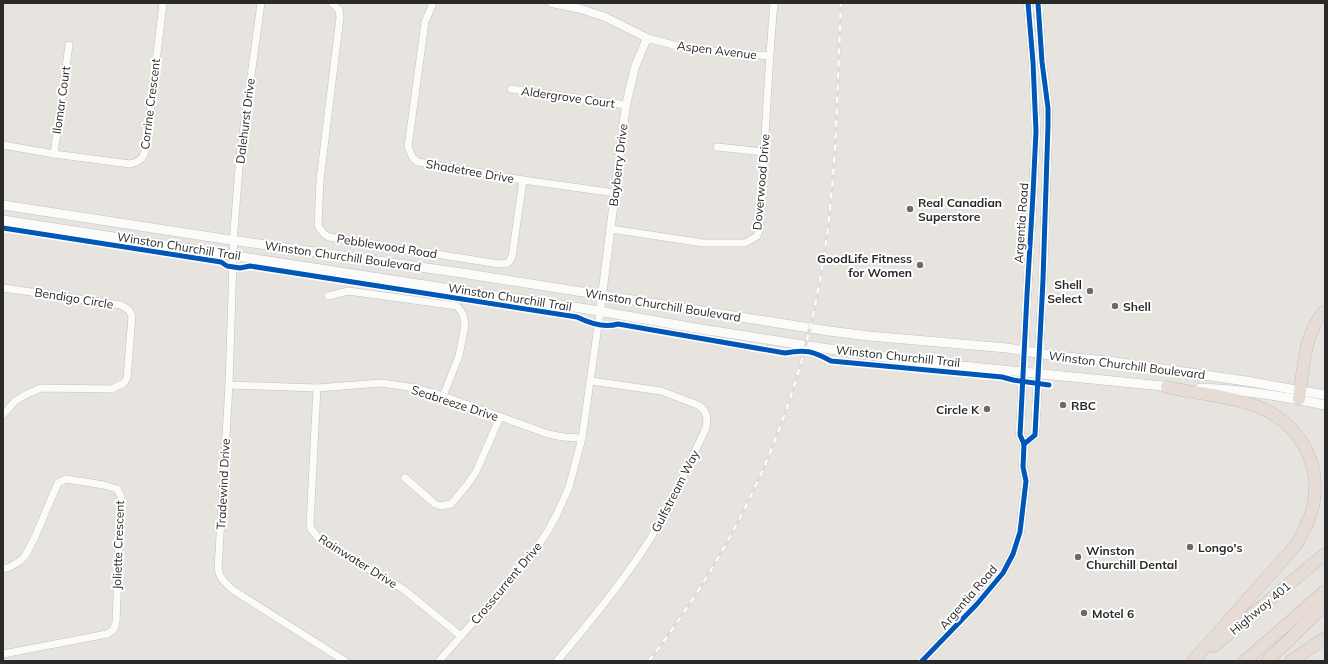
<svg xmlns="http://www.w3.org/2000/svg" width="1328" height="664" font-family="Mulish,sans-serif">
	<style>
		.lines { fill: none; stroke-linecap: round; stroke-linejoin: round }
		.minor-casing { stroke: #c2c1c1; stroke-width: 8 }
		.tertiary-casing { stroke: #c2c1c1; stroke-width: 9 }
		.secondary-casing { stroke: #c2c1c1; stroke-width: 10 }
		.motorway-casing { stroke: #bfbfbd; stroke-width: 13 }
		.minor { stroke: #fbfbfa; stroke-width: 7 }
		.tertiary { stroke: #fbfbfa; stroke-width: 8 }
		.secondary { stroke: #fbfbfa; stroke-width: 9 }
		.motorway { stroke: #e6dcd5; stroke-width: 12 }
		.rail-casing { stroke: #ddddde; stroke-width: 3.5 }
		.rail { stroke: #fff; stroke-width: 2; stroke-dasharray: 6; stroke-linecap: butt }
		.cycleway-casing { stroke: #fff; stroke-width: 8 }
		.cycleway { stroke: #0057b8; stroke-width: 5 }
		.poi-dot { fill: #6c6b6a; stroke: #fff; stroke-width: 1.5 }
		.labels { text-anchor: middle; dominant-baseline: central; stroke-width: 4; stroke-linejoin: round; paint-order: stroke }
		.street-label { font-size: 12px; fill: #2a2a2a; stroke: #fff }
		.poi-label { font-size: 12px; font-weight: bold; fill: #2a2a2a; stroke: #fff; text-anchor: start }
	</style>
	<rect width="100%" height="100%" fill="#e7e4e0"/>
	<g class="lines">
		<g class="minor-casing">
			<g id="minor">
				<path d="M261,3L240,156L234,230L229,385L218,569C220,579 225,583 233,590L345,661"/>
				<polyline points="332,3 339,10 340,17 320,180 318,226 324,234 329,237 499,264 508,263 512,257 523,180"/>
				<polyline points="433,3 425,22 408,147 413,158 418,162 523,180 615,193"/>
				<polyline points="647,38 689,49 769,56"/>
				<polyline points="511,89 626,105"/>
				<path d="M3,145L54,154L130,164C140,162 144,158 146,147L163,3"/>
				<polyline points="717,147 765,152"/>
				<polyline points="54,154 69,45"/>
				<path d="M611,229L703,243H745L757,236L759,231C765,155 767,79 774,3"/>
				<polyline points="3,288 121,305 129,310 132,316 127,378 124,383 112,389 41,388 27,394 15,401 3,415"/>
				<polyline points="328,296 348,291 457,306 463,314 465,325 459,356 443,396"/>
				<polyline points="229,385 317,388 381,383 416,388 443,396 548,434 563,437 582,438"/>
				<polyline points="317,388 310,524 311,529 321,541 403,589 461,636"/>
				<polyline points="405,478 435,504 441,506 451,504 467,485 476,472 500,417"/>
				<polyline points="3,569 10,567 20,561 25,556 34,539 58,483 66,479 104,485 117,489 121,496 116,623 113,630 107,634 3,654"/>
				<polyline points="439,661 528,560 548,531 558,512 569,487 582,438 600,312"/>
				<path d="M557,661C588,624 618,588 645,547C669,510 687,468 706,428C708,418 707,411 698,405L661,391L591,381"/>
			</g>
		</g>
		<g class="tertiary-casing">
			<g id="tertiary">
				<polyline points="552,3 581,9 605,17 647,38 635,67 626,105 600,312"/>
				<polyline points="1024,444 1035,435 1043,280 1048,125 1048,108 1042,62 1038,3"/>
				<polyline points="922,661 977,604 1003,573 1013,554 1020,532 1026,481 1023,467 1024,444 1020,435 1027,295 1033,194 1036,131 1033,62 1028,3"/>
			</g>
		</g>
		<g class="secondary-casing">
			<g id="secondary">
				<polyline points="3,205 224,239 462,273 829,331 869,336 1007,348 1056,356 1107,361 1246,381 1325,395"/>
				<polyline points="3,220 444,288 587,309 701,329 868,355 952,365 1173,387"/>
				<path d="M1200,388C1242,390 1284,396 1325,405"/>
			</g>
		</g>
		<g class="motorway-casing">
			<g id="motorway">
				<path d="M1167,387C1196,394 1227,395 1256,406C1297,421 1323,462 1313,506C1310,520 1303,533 1296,545L1193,661"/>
				<path d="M1299,399C1303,372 1304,331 1325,311"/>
				<polyline points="1214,646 1325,554"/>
				<polyline points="1245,661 1325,591"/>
				<polyline points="1267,661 1325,605"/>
				<polyline points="1291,661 1325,638"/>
			</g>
		</g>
		<use href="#minor" class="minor"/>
		<use href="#tertiary" class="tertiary"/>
		<use href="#secondary" class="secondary"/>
		<use href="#motorway" class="motorway"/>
		<g class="rail-casing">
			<path id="rail" d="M649,661C741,540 799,413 823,262C837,177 837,89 841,3"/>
		</g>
		<use href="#rail" class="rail"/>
		<g class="cycleway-casing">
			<g id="cycleway">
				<path d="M3,228L221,262L227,266L240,268L250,266L577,317C589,323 605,328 618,324L785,353C805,349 813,351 831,361L1002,377L1013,380L1049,385"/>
				<polyline points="1024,444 1035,435 1043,280 1048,125 1048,108 1042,62 1038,3"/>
				<polyline points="922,661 977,604 1003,573 1013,554 1020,532 1026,481 1023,467 1024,444 1020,435 1027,295 1033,194 1036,131 1033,62 1028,3"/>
			</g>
		</g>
		<use href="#cycleway" class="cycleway"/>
	</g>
	<g class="poi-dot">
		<circle cx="910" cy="209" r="4"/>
		<circle cx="920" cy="265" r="4"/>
		<circle cx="1090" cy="291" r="4"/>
		<circle cx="1115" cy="306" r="4"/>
		<circle cx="1063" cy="405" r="4"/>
		<circle cx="987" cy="409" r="4"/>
		<circle cx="1190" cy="547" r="4"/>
		<circle cx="1078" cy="557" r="4"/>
		<circle cx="1084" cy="613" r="4"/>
	</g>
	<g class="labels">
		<g class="street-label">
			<text transform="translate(717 50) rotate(7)">Aspen Avenue</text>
			<text transform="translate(568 97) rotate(8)">Aldergrove Court</text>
			<text transform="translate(61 100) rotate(-82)">Ilomar Court</text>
			<text transform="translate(150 104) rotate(-83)">Corrine Crescent</text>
			<text transform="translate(245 121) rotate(-83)">Dalehurst Drive</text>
			<text transform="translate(618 165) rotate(-83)">Bayberry Drive</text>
			<text transform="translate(470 171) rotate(10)">Shadetree Drive</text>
			<text transform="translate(761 182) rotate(-85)">Doverwood Drive</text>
			<text transform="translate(1021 223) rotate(-86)">Argentia Road</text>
			<text transform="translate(179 246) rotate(9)">Winston Churchill Trail</text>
			<text transform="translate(387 246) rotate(9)">Pebblewood Road</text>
			<text transform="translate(343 256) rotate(8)">Winston Churchill Boulevard</text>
			<text transform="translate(510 297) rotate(9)">Winston Churchill Trail</text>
			<text transform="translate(74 298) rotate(9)">Bendigo Circle</text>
			<text transform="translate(663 305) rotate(9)">Winston Churchill Boulevard</text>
			<text transform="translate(898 356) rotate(6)">Winston Churchill Trail</text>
			<text transform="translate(1127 365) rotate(7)">Winston Churchill Boulevard</text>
			<text transform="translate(455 403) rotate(18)">Seabreeze Drive</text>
			<text transform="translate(223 484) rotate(-87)">Tradewind Drive</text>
			<text transform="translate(675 491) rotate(-63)">Gulfstream Way</text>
			<text transform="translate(118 545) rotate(-88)">Joliette Crescent</text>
			<text transform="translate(358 561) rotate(32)">Rainwater Drive</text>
			<text transform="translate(506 583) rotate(-50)">Crosscurrent Drive</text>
			<text transform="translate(968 597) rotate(-49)">Argentia Road</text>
			<text transform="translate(1260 608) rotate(-40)">Highway 401</text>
		</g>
		<g class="poi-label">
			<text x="918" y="202">Real Canadian<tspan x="918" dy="14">Superstore</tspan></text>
			<text x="912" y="258" text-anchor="end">GoodLife Fitness<tspan x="912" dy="14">for Women</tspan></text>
			<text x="1082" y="284" text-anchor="end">Shell<tspan x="1082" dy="14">Select</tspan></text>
			<text x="1123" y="306">Shell</text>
			<text x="1071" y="405">RBC</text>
			<text x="979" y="409" text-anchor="end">Circle K</text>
			<text x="1198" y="547">Longo's</text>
			<text x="1086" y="550">Winston<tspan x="1086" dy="14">Churchill Dental</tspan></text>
			<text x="1092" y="613">Motel 6</text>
		</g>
	</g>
	<rect width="1328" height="664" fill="none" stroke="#2a2a2a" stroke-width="8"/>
</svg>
